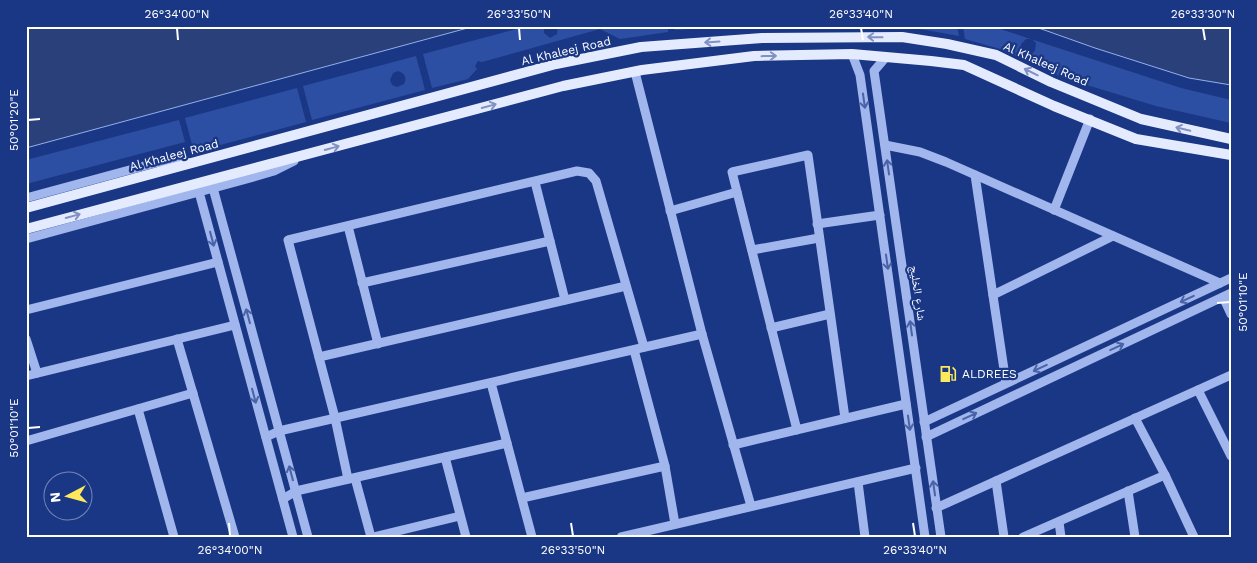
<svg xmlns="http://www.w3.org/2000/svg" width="1257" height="563" font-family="'Work Sans','Noto Naskh Arabic',sans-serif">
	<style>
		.green { fill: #2d4fa3; fill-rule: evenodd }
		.water { fill: #2a407a; stroke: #93afee }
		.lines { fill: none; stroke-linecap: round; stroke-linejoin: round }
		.minor { stroke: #a0b6ec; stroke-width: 9 }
		.major { stroke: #e5ebff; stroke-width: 10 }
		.oneway { stroke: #8091c2 }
		.oneway2 { stroke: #4963a9 }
		.ticks { fill: none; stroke: #fff; stroke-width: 2 }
		.labels { text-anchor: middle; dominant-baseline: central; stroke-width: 4.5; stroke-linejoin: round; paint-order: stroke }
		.street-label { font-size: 12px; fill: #fff; stroke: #1a3785 }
		.poi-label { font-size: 12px; fill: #fff; stroke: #1a3785; text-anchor: start }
		.neatline { fill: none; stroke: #fff; stroke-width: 2 }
		.ticks-label { font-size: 12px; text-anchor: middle; fill: #fff }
	</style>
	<rect width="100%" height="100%" fill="#1a3785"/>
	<g class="green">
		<polygon points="528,26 544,26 544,33 550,38 557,34 558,26 668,26 668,32 620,39 600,29 482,62 478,61 475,66 477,69 468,79 432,88 423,54"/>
		<polygon points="675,26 730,26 675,30"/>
		<polygon points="896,26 957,26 959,36 926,30"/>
		<path d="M963,26H991L1181,88L1231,100V123L1156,106L1064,78L1000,49L965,39ZM1026,39H1032L1036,43L1035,51L1031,54H1025L1021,50V44Z"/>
		<path d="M416,56L425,90L312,120L303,86ZM398,71C405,73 407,78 404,84L397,87L392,85L390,80L393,73Z"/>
		<polygon points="297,88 306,122 194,152 185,118"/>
		<polygon points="179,120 185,142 26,184 26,160"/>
	</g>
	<g class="water">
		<polygon points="35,26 475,26 26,148 26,29"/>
		<polygon points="1033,26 1231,26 1231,85 1189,78 1095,48"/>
	</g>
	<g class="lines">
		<g class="minor">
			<polyline points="852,54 860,75 925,537"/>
			<polyline points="886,57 874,71 941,537"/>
			<polyline points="635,72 702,334 751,506"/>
			<polyline points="885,145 920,152 946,162 1220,283"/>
			<polyline points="975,175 1006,383"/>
			<polyline points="535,182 565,300"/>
			<polyline points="213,188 308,537"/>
			<polyline points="199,192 293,537"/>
			<polyline points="26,198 155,163 172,160 191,163"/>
			<polyline points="1054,210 1090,119"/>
			<polyline points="670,211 737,192"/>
			<polyline points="817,224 880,215"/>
			<polyline points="348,226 378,344"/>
			<polyline points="26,239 243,180 274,171 294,161"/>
			<polyline points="752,250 819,238"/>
			<polyline points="362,283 550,241"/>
			<polyline points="993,295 1113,236"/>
			<polyline points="1223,297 1231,314"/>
			<polyline points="26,310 218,262"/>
			<polyline points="771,328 830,314"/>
			<polyline points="26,339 37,373"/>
			<polyline points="177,339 235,537"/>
			<polyline points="319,357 626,286"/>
			<polyline points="26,376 235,325"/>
			<polyline points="491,383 532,537"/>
			<polyline points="1198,390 1231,456"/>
			<polyline points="138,409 174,537"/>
			<polyline points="1135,418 1165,475 1194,537"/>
			<polyline points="924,422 1231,278"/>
			<polyline points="797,430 732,172 808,155 845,418"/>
			<polyline points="266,437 279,431 702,334"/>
			<polyline points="926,437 1231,293"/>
			<polyline points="26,441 193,393"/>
			<polyline points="733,445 906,404"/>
			<polyline points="445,457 466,537"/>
			<polyline points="665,466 675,524"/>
			<polyline points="355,478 371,537"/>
			<polyline points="348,479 335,418 288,240 577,171 589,173 596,181 644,347"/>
			<polyline points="996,481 1004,537"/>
			<polyline points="858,482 865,537"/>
			<polyline points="1128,491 1135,537"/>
			<polyline points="522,498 665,466 634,350"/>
			<polyline points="283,499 296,491 507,443"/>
			<polyline points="936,508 1231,375"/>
			<polyline points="1059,522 1061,537"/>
			<polyline points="373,537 460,516"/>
			<polyline points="621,537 916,468"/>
			<polyline points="1023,537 1165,475"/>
		</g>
		<g class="major">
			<polyline points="26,208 556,64 641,47 762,38 902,37 947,44 996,55 1051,82 1141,119 1231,139"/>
			<polyline points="26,229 563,86 642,70 754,56 852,54 931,61 964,65 1054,106 1136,139 1231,155"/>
		</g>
	</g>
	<defs><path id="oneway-shaft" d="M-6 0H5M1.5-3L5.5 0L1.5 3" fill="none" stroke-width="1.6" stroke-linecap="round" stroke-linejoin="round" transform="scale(1.25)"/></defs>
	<g class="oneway">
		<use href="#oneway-shaft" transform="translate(875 37) rotate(-179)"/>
		<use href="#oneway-shaft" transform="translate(712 42) rotate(176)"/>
		<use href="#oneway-shaft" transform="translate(769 56) rotate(-1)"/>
		<use href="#oneway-shaft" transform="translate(1031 72) rotate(-154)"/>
		<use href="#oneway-shaft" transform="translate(489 106) rotate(-15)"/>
		<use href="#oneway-shaft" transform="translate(1183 129) rotate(-167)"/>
		<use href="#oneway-shaft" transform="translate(332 148) rotate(-15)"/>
		<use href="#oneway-shaft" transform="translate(73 216) rotate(-15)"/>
	</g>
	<g class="oneway2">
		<use href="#oneway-shaft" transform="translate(864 101) rotate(82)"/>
		<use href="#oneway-shaft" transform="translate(888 167) rotate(-98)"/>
		<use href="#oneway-shaft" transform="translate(212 239) rotate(75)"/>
		<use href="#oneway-shaft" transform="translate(887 262) rotate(82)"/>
		<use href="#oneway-shaft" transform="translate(1187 299) rotate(155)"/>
		<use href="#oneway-shaft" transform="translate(248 316) rotate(-105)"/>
		<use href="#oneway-shaft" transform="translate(911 328) rotate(-98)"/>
		<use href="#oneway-shaft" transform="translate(1117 347) rotate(-25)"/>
		<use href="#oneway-shaft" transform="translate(1040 368) rotate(155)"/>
		<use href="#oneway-shaft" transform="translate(254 396) rotate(75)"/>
		<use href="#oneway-shaft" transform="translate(970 416) rotate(-25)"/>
		<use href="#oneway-shaft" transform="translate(909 423) rotate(82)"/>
		<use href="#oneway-shaft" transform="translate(291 473) rotate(-105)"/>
		<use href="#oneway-shaft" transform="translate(934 488) rotate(-98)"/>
	</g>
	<path class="ticks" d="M177,28L178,40M519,28L520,40M861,28L863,40M1203,28L1205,40M28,120L40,119M1217,303L1230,302M28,428L40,427M229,523L230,536M571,523L573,536M913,523L915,536"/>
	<defs>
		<g id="fuel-bare" transform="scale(1.35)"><path d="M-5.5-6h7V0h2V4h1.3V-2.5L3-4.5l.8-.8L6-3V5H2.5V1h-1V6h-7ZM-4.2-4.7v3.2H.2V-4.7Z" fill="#fee95c" stroke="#1a3785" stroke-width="2.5" paint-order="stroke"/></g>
	</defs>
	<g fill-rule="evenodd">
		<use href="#fuel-bare" x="948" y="374"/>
	</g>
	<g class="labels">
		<g class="street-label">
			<text transform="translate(566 51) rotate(-13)">Al Khaleej Road</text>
			<text transform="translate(1046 64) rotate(24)">Al Khaleej Road</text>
			<text transform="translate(174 155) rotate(-15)">Al Khaleej Road</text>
			<text transform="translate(918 293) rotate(82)">شارع الخليج</text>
		</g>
		<g class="poi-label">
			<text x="962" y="374">ALDREES</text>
		</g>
	</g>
	<rect width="1257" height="563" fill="none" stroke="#1a3785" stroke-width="55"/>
	<g transform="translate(68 496) rotate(264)"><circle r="24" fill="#1a3785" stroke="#7687b6"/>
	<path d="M0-4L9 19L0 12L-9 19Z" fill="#fee95c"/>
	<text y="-8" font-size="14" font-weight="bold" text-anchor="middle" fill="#ffffff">N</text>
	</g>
	<rect x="28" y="28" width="1202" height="508" class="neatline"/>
	<g class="ticks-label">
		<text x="177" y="18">26°34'00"N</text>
		<text x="519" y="18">26°33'50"N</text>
		<text x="861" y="18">26°33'40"N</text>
		<text x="1203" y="18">26°33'30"N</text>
		<text transform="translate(14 120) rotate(-90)" y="4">50°01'20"E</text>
		<text transform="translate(1243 302) rotate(-90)" y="4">50°01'10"E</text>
		<text transform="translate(14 428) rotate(-90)" y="4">50°01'10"E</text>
		<text x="230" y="554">26°34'00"N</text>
		<text x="573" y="554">26°33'50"N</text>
		<text x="915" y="554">26°33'40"N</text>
	</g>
</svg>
